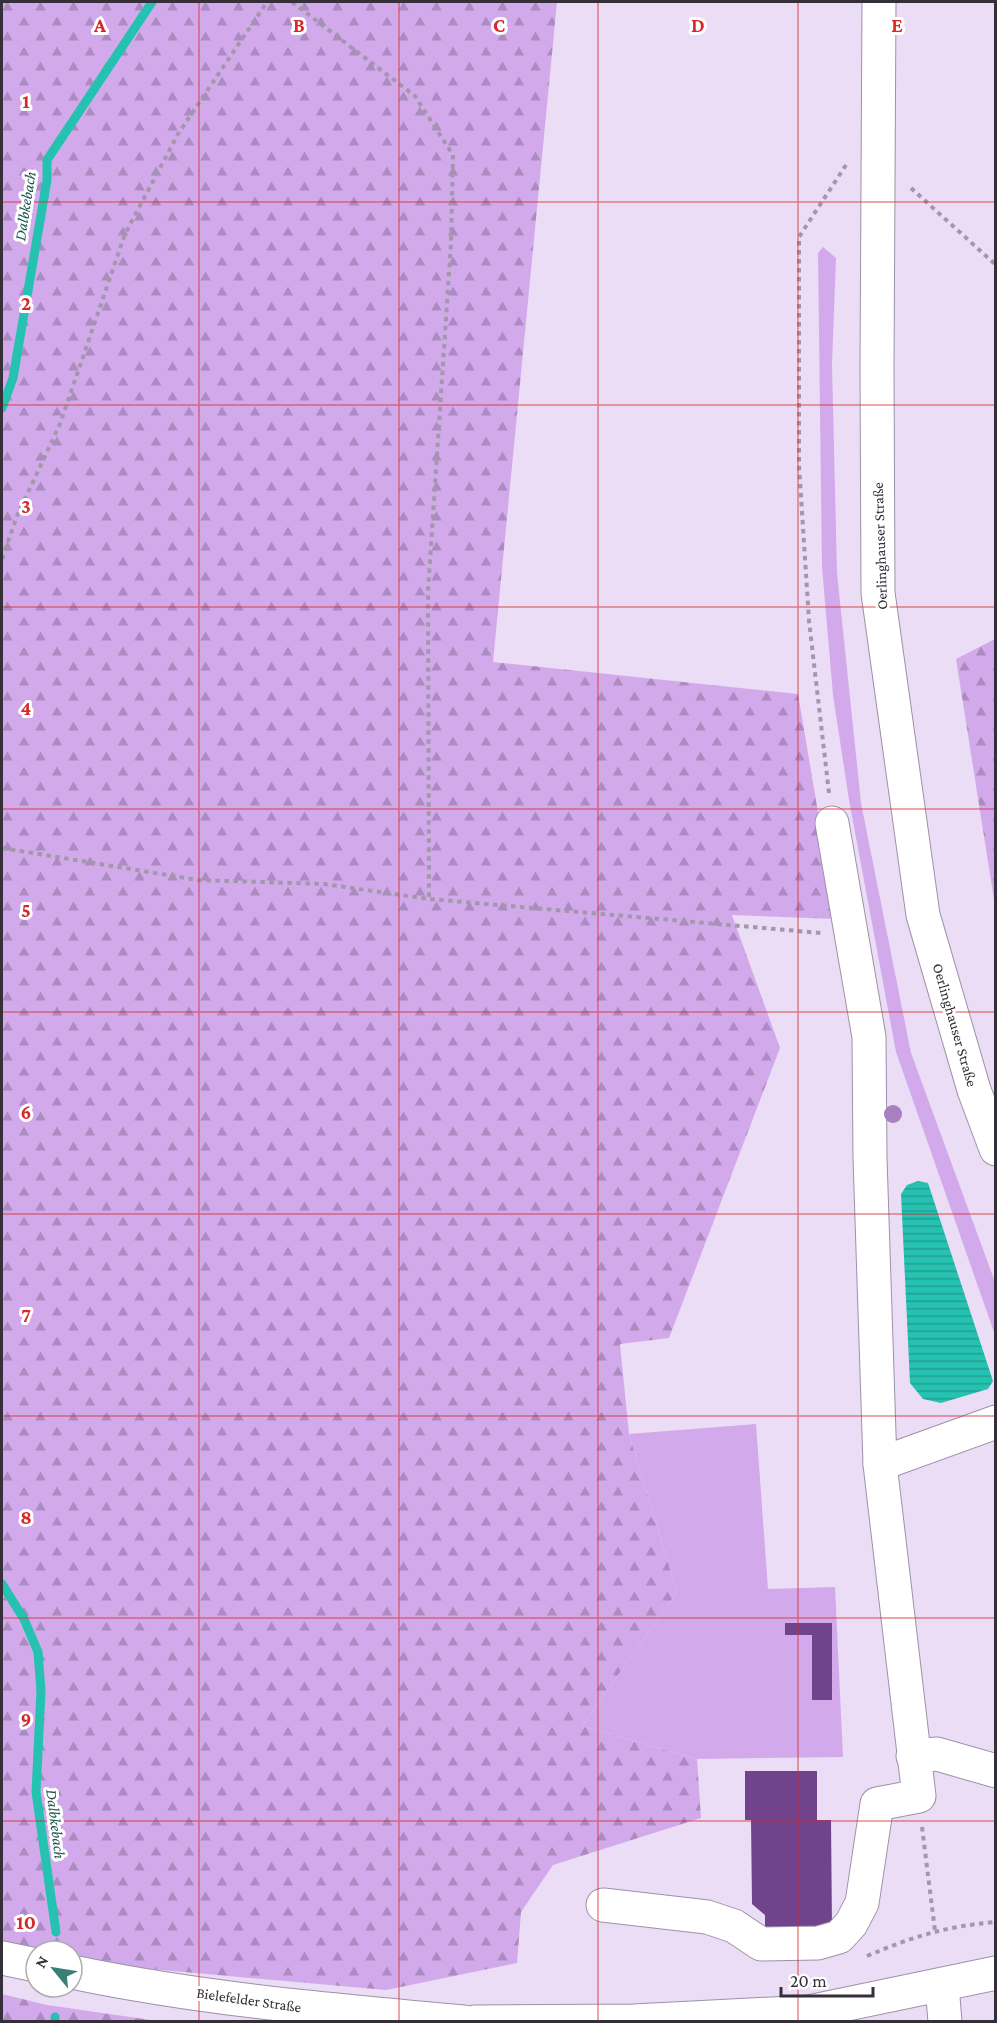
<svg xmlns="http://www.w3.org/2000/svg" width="997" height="2023" font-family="'Crimson Pro',serif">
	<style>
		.green { fill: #d2aaec }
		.forest { fill: url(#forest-firs) }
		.water { fill: url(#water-rules) }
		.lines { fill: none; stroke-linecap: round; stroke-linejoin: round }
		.stream { stroke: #26c2b1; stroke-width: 9 }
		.building { fill: #71438c }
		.minor-casing { stroke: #9e91a7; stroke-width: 35 }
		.major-casing { stroke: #9e91a7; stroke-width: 35 }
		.path { stroke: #a298aa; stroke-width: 4; stroke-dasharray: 4.5 4.5; stroke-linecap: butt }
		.minor { stroke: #fff; stroke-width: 33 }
		.major { stroke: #fff; stroke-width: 33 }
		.tree { fill: #a880bf }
		.grid { fill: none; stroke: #d62828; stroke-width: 1.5; stroke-opacity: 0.55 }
		.labels { text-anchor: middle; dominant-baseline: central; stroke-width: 6; stroke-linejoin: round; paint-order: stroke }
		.street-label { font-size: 15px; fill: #342f38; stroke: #fff }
		.water-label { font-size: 16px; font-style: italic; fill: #1a554d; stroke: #fff }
		.grid-label { font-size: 20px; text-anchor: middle; font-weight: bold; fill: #d62828; stroke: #fff; stroke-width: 6; stroke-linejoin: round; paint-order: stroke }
	</style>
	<defs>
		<pattern id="forest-firs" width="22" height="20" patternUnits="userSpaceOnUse" patternTransform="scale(1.5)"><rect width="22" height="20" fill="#d2aaec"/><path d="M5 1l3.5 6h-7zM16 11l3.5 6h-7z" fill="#ab8bc0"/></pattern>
		<pattern id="water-rules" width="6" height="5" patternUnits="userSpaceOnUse" patternTransform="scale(1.5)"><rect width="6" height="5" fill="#26c2b1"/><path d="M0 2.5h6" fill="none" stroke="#229e91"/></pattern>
	</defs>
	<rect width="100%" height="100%" fill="#ebddf5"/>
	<g class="green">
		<polygon points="823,247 836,258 832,364 837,573 861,803 911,1053 995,1282 995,1335 896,1052 849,800 833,695 822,567 818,253"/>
		<polygon points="756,1424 768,1589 835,1587 843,1757 697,1759 582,1726 677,1592 629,1434"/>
	</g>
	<g class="forest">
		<polygon points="2,2 557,2 493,662 798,694 836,919 732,915 780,1048 669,1338 620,1344 629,1434 677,1592 582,1726 697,1759 701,1818 553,1865 521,1912 517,1963 386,1990 84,1963 72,1960 72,1951 36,1951 2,1944"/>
		<polygon points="995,639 995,906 956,659"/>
		<polygon points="2,1994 47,2005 158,2021 2,2021"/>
	</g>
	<polygon class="water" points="918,1181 928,1183 993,1381 988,1389 941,1403 923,1399 910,1383 901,1194 907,1185"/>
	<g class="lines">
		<g class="stream">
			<polyline points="2,408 13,378 47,180 47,160 152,2"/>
			<polyline points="2,1584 24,1619 38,1652 41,1691 36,1792 56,1932"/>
			<polyline points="55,2022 55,2017"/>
		</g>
	</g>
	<g class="building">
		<polygon points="785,1623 832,1623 832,1700 812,1700 812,1635 785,1635"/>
		<polygon points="745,1771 817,1771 817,1820 831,1820 832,1930 765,1929 765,1915 752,1904 751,1820 745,1820"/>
	</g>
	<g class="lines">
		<g class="minor-casing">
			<g id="minor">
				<polyline points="880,1464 996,1422"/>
				<polyline points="913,1756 937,1754 996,1771"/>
				<polyline points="603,1905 707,1917 734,1926 761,1944 818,1943 839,1937 851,1924 862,1903 877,1804 919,1796 880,1464 870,1158 869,1037 832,823"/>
				<polyline points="942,1985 945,2022"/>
			</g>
		</g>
		<g class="major-casing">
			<g id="major">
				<polyline points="879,2 877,367 878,593 923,915 974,1090 996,1149"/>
				<polyline points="2,1958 36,1965"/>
				<path d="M72,1972C201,1999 332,2010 464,2022"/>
				<polyline points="475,2022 634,2021 809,2012 996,1973"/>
			</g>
		</g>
		<g class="path">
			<polyline points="292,2 415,96 453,155 451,243 428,591 429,899"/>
			<polyline points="911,188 996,265"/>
			<polyline points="2,559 17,516 60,424 125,234 178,134 267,2"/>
			<polyline points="829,793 809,621 799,465 799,237 846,165"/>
			<polyline points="2,848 198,880 324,884 429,899 821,933"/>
			<polyline points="922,1827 935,1931"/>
			<path d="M867,1956C912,1937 946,1926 996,1922"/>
			<polyline points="993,2022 996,2021"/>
		</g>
		<use href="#minor" class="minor"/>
		<use href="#major" class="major"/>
	</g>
	<circle class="tree" cx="893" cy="1114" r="9"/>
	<path class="grid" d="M199,2V2022M399,2V2022M598,2V2022M798,2V2022M2,202H996M2,405H996M2,607H996M2,809H996M2,1012H996M2,1214H996M2,1416H996M2,1618H996M2,1821H996"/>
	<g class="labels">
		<g class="street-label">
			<text transform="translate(880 546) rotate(-92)">Oerlinghauser Straße</text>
			<text transform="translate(955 1025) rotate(74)">Oerlinghauser Straße</text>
			<text transform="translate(249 2000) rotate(8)">Bielefelder Straße</text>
		</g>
		<g class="water-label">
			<text transform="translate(25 206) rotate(-81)">Dalbkebach</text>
			<text transform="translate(56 1824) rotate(83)">Dalbkebach</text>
		</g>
	</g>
	<g class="grid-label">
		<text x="100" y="32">A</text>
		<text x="299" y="32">B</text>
		<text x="499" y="32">C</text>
		<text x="698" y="32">D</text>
		<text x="897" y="32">E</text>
		<text x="26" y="108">1</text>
		<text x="26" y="310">2</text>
		<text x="26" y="513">3</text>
		<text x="26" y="715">4</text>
		<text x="26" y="917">5</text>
		<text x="26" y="1119">6</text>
		<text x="26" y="1322">7</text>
		<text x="26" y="1524">8</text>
		<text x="26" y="1726">9</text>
		<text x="26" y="1929">10</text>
	</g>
	<rect width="997" height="2023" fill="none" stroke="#342f38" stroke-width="6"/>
	<g transform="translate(54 1969) rotate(300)"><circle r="28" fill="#ffffff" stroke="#aeacaf" stroke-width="1.5"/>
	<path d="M0-4.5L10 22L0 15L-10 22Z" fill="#3a7f75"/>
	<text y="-9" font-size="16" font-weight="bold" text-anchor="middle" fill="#342f38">N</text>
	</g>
	<path d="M781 1987v9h92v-9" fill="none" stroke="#342f38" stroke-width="3"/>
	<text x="790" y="1987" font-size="18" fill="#342f38" stroke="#ffffff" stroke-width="4.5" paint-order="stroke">20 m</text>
</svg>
